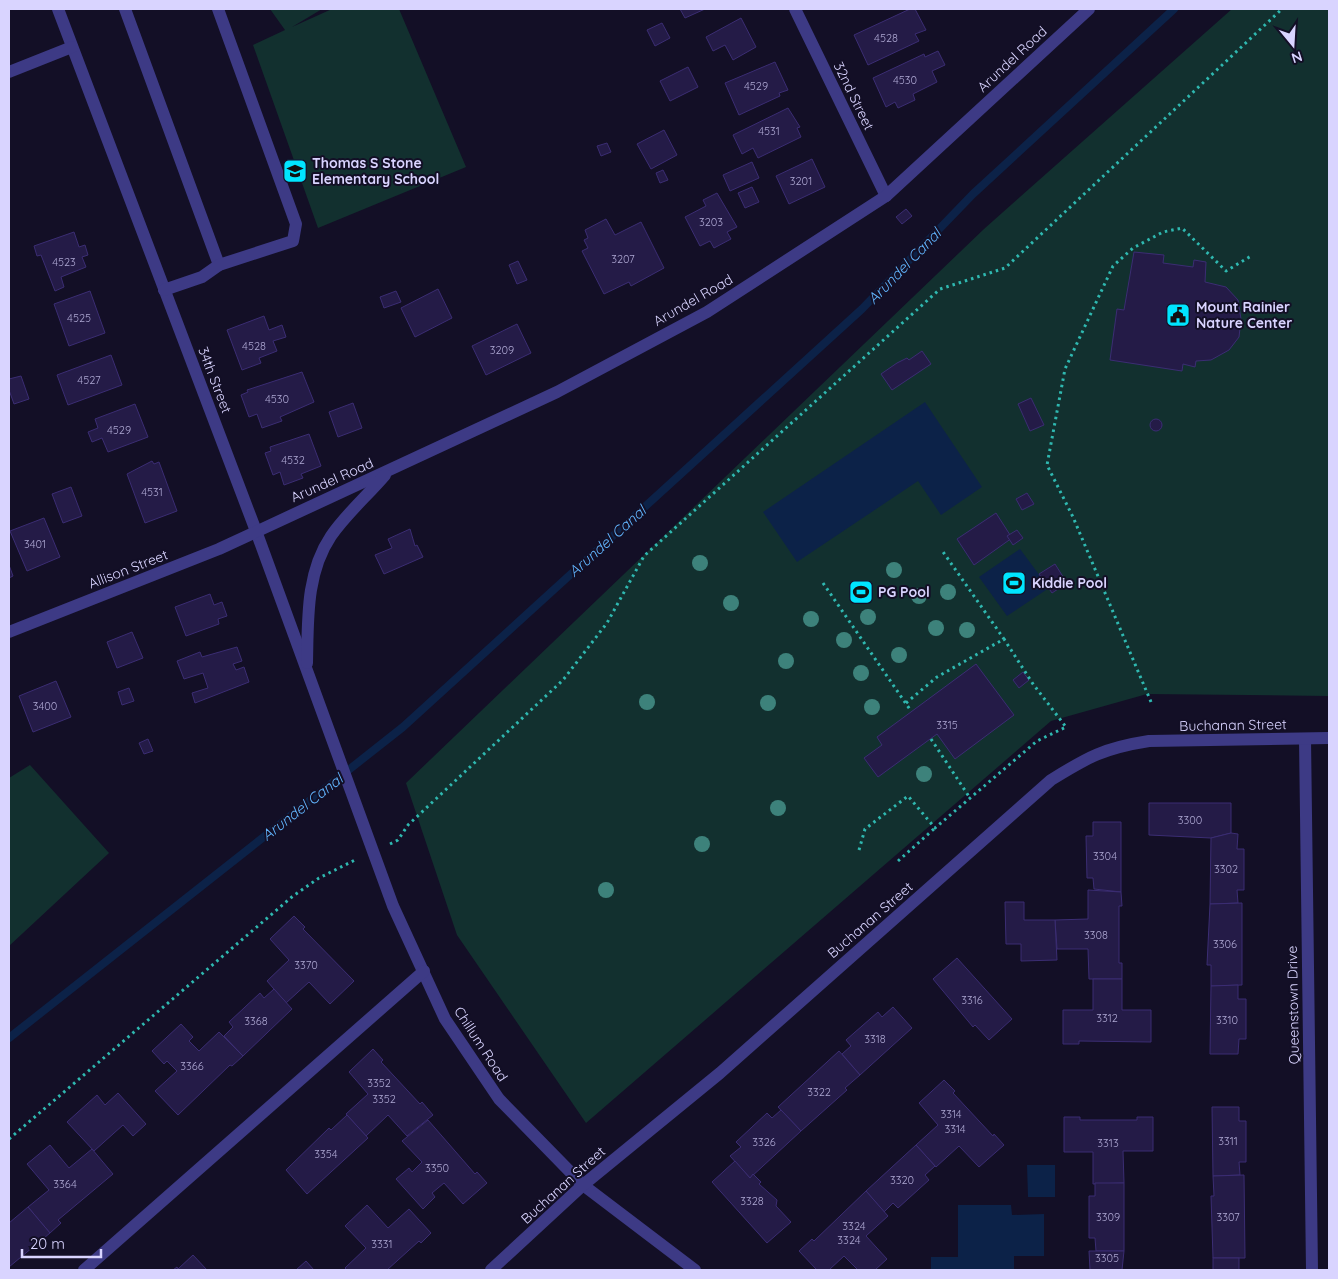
<svg xmlns="http://www.w3.org/2000/svg" width="1338" height="1279" font-family="Quicksand,sans-serif">
	<style>
		.green { fill: #12302f }
		.water { fill: #0c2248 }
		.lines { fill: none; stroke-linecap: round; stroke-linejoin: round }
		.stream { stroke: #0c2248; stroke-width: 8 }
		.building { fill: #241b47; stroke: #3b2d73 }
		.path { stroke: #2fb8b0; stroke-width: 3; stroke-dasharray: 2.5 4; stroke-linecap: butt }
		.minor { stroke: #3d3a85; stroke-width: 12 }
		.tree { fill: #3d827b }
		.labels { text-anchor: middle; dominant-baseline: central; stroke-width: 4; stroke-linejoin: round; paint-order: stroke }
		.number-label { font-size: 11px; fill: #aca6d1 }
		.street-label { font-size: 14px; fill: #d9d4ff; stroke: #130f26 }
		.poi-label { font-size: 14px; font-weight: bold; fill: #d9d4ff; stroke: #130f26; text-anchor: start }
		.water-label { font-size: 15px; font-style: italic; fill: #62b6ff; stroke: #130f26 }
	</style>
	<rect width="100%" height="100%" fill="#130f26"/>
	<g class="green">
		<polygon points="270,9 322,9 292,27 332,9 399,9 466,167 318,228 253,45 285,30"/>
		<polygon points="1232,9 1329,9 1329,696 1147,694 1051,721 586,1123 457,935 406,783 984,229"/>
		<polygon points="30,765 109,853 9,946 9,778"/>
	</g>
	<g class="water">
		<polygon points="925,402 982,487 941,515 918,481 797,562 763,512"/>
		<polygon points="1020,549 1049,588 1007,616 979,577"/>
		<polygon points="1027,1165 1055,1165 1055,1197 1028,1197"/>
		<polygon points="958,1205 1011,1205 1012,1215 1044,1214 1044,1256 1014,1256 1014,1270 931,1270 931,1257 958,1257"/>
	</g>
	<g class="lines">
		<polyline class="stream" points="9,1038 403,727 862,309 973,194 1174,9"/>
	</g>
	<g class="building">
		<polygon points="680,9 705,9 685,18"/>
		<polygon points="910,9 915,9 926,30 915,34 919,41 868,65 854,35"/>
		<polygon points="741,18 756,47 733,60 725,45 713,51 706,37"/>
		<polygon points="662,23 670,38 655,46 647,30"/>
		<polygon points="938,51 945,65 932,71 937,82 913,94 915,100 898,108 895,102 886,107 873,78 924,54 925,57"/>
		<polygon points="775,62 788,90 779,93 780,96 739,115 725,83"/>
		<polygon points="688,67 698,87 670,101 660,81"/>
		<polygon points="788,108 800,127 797,128 801,137 758,158 753,148 742,154 733,135"/>
		<polygon points="664,130 677,155 651,169 637,144"/>
		<polygon points="607,143 611,152 601,156 597,146"/>
		<polygon points="812,159 825,187 789,204 776,176"/>
		<polygon points="752,162 759,178 730,191 723,175"/>
		<polygon points="663,170 668,180 660,183 656,173"/>
		<polygon points="752,187 759,202 745,208 738,193"/>
		<polygon points="717,193 737,227 727,232 731,239 714,248 710,241 700,246 685,217 706,206 703,200"/>
		<polygon points="906,209 912,216 902,224 896,217"/>
		<polygon points="606,219 615,235 641,222 664,268 631,286 629,282 604,294 582,251 588,248 584,240 588,238 585,230"/>
		<polygon points="74,232 79,247 85,245 88,255 82,257 86,267 61,277 64,287 55,291 41,255 37,256 34,246"/>
		<polygon points="1134,252 1164,255 1163,263 1193,267 1194,260 1206,262 1205,282 1226,287 1238,300 1241,319 1239,337 1229,350 1211,360 1196,361 1195,367 1183,364 1182,371 1110,360 1117,309 1124,310"/>
		<polygon points="518,261 527,280 517,284 509,265"/>
		<polygon points="438,289 452,318 415,337 401,308"/>
		<polygon points="90,291 105,333 69,346 54,304"/>
		<polygon points="396,291 401,302 384,308 380,297"/>
		<polygon points="264,316 269,330 282,325 286,337 273,341 277,351 259,358 261,363 242,370 227,330"/>
		<polygon points="517,324 531,353 486,375 472,346"/>
		<polygon points="922,351 931,364 892,390 881,374 897,363 907,358 909,360"/>
		<polygon points="111,355 122,385 68,405 57,375"/>
		<polygon points="302,372 314,402 280,417 282,421 262,428 257,414 249,417 241,395 248,392 247,390"/>
		<polygon points="21,376 29,399 14,404 9,390 9,379"/>
		<polygon points="1031,398 1044,425 1030,431 1018,404"/>
		<polygon points="353,403 362,428 338,437 329,412"/>
		<polygon points="135,404 148,437 108,452 102,438 92,442 88,432 98,428 95,419"/>
		<circle cx="1156" cy="425" r="6"/>
		<polygon points="309,434 321,466 301,474 303,478 284,485 280,472 273,475 265,453 271,451 270,447"/>
		<polygon points="152,461 154,464 159,462 177,511 145,523 127,474"/>
		<polygon points="71,487 82,516 63,523 52,494"/>
		<polygon points="1027,493 1034,504 1022,510 1016,499"/>
		<polygon points="996,513 1012,538 974,565 957,539"/>
		<polygon points="44,518 60,557 27,571 10,531"/>
		<polygon points="410,529 415,546 417,545 423,557 384,574 375,555 392,548 388,539"/>
		<polygon points="1017,530 1023,538 1013,545 1007,536"/>
		<polygon points="1055,564 1067,583 1052,593 1039,574"/>
		<polygon points="9,565 13,576 9,578"/>
		<polygon points="210,594 214,605 222,602 227,616 218,619 219,624 186,636 175,607"/>
		<polygon points="132,632 143,658 117,668 107,642"/>
		<polygon points="237,647 242,661 233,664 236,670 244,667 249,682 195,703 192,693 208,688 203,673 184,679 177,661 200,652 202,657"/>
		<polygon points="976,664 1014,715 955,759 937,734 878,777 864,758 882,745 877,737"/>
		<polygon points="1023,672 1029,680 1019,688 1013,680"/>
		<polygon points="56,681 71,717 33,732 19,696"/>
		<polygon points="129,688 134,701 122,705 118,692"/>
		<polygon points="148,739 153,751 144,754 139,743"/>
		<polygon points="1149,803 1231,803 1231,833 1211,838 1149,835"/>
		<polygon points="1093,822 1121,822 1121,892 1094,889 1093,878 1087,878 1086,836 1093,836"/>
		<polygon points="1231,833 1238,834 1237,849 1244,849 1244,890 1237,890 1238,903 1210,904 1211,838"/>
		<polygon points="1088,890 1121,892 1122,906 1119,906 1119,963 1122,963 1122,979 1089,979 1088,949 1057,949 1055,920 1088,919"/>
		<polygon points="1005,902 1024,902 1024,920 1055,920 1057,960 1021,961 1021,944 1006,944"/>
		<polygon points="1242,903 1242,985 1211,986 1211,965 1207,965 1210,904"/>
		<polygon points="294,916 305,927 303,929 354,981 330,1004 309,982 286,1003 267,981 289,960 270,939"/>
		<polygon points="957,958 1012,1019 989,1040 975,1025 973,1027 933,979"/>
		<polygon points="1093,979 1122,979 1122,1010 1151,1010 1151,1042 1079,1041 1079,1044 1063,1044 1063,1010 1093,1010"/>
		<polygon points="1238,985 1238,999 1246,999 1246,1039 1239,1039 1238,1054 1210,1054 1211,986"/>
		<polygon points="274,989 292,1009 243,1056 224,1036 233,1027 229,1022 260,993 264,998"/>
		<polygon points="893,1007 912,1028 860,1075 842,1054 851,1046 846,1040 878,1012 882,1017"/>
		<polygon points="181,1024 193,1037 189,1041 199,1051 219,1032 243,1056 232,1066 230,1065 178,1115 155,1091 177,1071 167,1061 164,1064 152,1051"/>
		<polygon points="373,1049 383,1060 381,1062 420,1104 422,1102 433,1115 407,1136 388,1115 366,1136 346,1114 368,1094 349,1072"/>
		<polygon points="839,1051 860,1075 845,1088 847,1090 801,1131 778,1107"/>
		<polygon points="944,1080 955,1091 953,1093 993,1136 994,1134 1004,1145 979,1167 959,1146 936,1167 916,1145 938,1125 919,1103"/>
		<polygon points="118,1093 146,1124 133,1136 123,1125 94,1151 67,1122 97,1095 105,1105"/>
		<polygon points="1212,1107 1239,1107 1239,1121 1246,1121 1246,1162 1239,1162 1240,1175 1213,1176"/>
		<polygon points="781,1110 801,1131 750,1178 730,1156 741,1147 736,1142 767,1113 772,1118"/>
		<polygon points="347,1115 368,1138 307,1194 286,1170 329,1128 331,1130"/>
		<polygon points="1064,1117 1080,1117 1080,1120 1137,1120 1137,1117 1153,1117 1153,1151 1123,1151 1124,1183 1093,1184 1093,1152 1064,1152"/>
		<polygon points="428,1120 475,1174 477,1172 487,1183 463,1204 444,1183 432,1193 435,1197 423,1209 396,1179 409,1168 412,1172 422,1162 402,1141"/>
		<polygon points="50,1145 69,1168 92,1149 113,1174 58,1220 61,1223 50,1233 28,1207 49,1190 27,1164"/>
		<polygon points="916,1145 935,1166 925,1175 929,1180 898,1208 893,1203 884,1212 866,1191"/>
		<polygon points="735,1161 750,1178 753,1174 761,1182 759,1184 777,1200 776,1206 791,1222 767,1243 712,1182"/>
		<polygon points="1244,1175 1245,1258 1213,1258 1211,1196 1214,1196 1213,1176"/>
		<polygon points="1095,1183 1124,1183 1124,1251 1096,1251 1095,1238 1089,1238 1089,1196 1095,1196"/>
		<polygon points="866,1191 888,1216 866,1236 887,1259 875,1270 858,1270 844,1256 829,1270 817,1270 799,1251 812,1239 814,1241"/>
		<polygon points="367,1205 388,1228 409,1209 431,1233 421,1243 419,1241 387,1270 347,1270 345,1268 366,1248 345,1226"/>
		<polygon points="28,1207 50,1233 9,1267 9,1223"/>
		<polygon points="1089,1251 1124,1251 1122,1270 1090,1270"/>
		<polygon points="193,1255 207,1270 173,1270 177,1267 178,1269"/>
		<rect x="1213" y="1258" width="26" height="12"/>
		<polygon points="306,1261 314,1270 296,1270"/>
	</g>
	<g class="lines">
		<g class="path">
			<polyline points="823,583 911,711"/>
			<polyline points="1151,702 1073,517 1047,465 1065,369 1113,266 1133,248 1163,232 1182,228 1226,271 1251,256"/>
			<polyline points="906,703 937,677 1004,639 941,549"/>
			<polyline points="931,739 970,798"/>
			<polyline points="390,844 398,840 408,825 563,680 607,623 644,556 940,289 1005,268 1282,9"/>
			<polyline points="859,850 865,829 908,796 935,828 1037,741 1066,727 1033,684 1004,639"/>
			<polyline points="898,861 935,828"/>
			<polyline points="9,1139 293,896 319,878 355,860"/>
		</g>
		<g class="minor">
			<polyline points="58,9 256,531 393,906 445,1019 499,1099 583,1185 695,1270"/>
			<polyline points="125,9 219,265"/>
			<polyline points="795,9 886,196"/>
			<polyline points="9,72 72,47"/>
			<polyline points="164,290 202,277 219,265 293,241 296,224 218,9"/>
			<polyline points="9,632 219,549 557,392 707,312 886,196 1089,9"/>
			<path d="M307,663C308,619 306,573 331,536C346,514 368,495 385,475"/>
			<polyline points="1305,739 1312,1270"/>
			<polyline points="84,1270 424,971"/>
			<path d="M491,1270L583,1185L720,1073L1051,780C1088,757 1104,748 1149,741L1329,738"/>
		</g>
	</g>
	<g class="tree">
		<circle cx="700" cy="563" r="8"/>
		<circle cx="894" cy="570" r="8"/>
		<circle cx="948" cy="592" r="8"/>
		<circle cx="919" cy="596" r="8"/>
		<circle cx="731" cy="603" r="8"/>
		<circle cx="868" cy="617" r="8"/>
		<circle cx="811" cy="619" r="8"/>
		<circle cx="936" cy="628" r="8"/>
		<circle cx="967" cy="630" r="8"/>
		<circle cx="844" cy="640" r="8"/>
		<circle cx="899" cy="655" r="8"/>
		<circle cx="786" cy="661" r="8"/>
		<circle cx="861" cy="673" r="8"/>
		<circle cx="647" cy="702" r="8"/>
		<circle cx="768" cy="703" r="8"/>
		<circle cx="872" cy="707" r="8"/>
		<circle cx="924" cy="774" r="8"/>
		<circle cx="778" cy="808" r="8"/>
		<circle cx="702" cy="844" r="8"/>
		<circle cx="606" cy="890" r="8"/>
	</g>
	<defs>
		<g id="school-square" transform="scale(1.25)"><rect x="-9" y="-9" width="18" height="18" rx="4" fill="#00e5ff" stroke="#130f26"/><path d="M0-5L7-2L0 1L-7-2ZM-4 1L0 2.5L4 1V4Q0 6-4 4Z" fill="#111"/></g>
		<g id="civic-square" transform="scale(1.25)"><rect x="-9" y="-9" width="18" height="18" rx="4" fill="#00e5ff" stroke="#130f26"/><path d="M-.6-6.5H3V-4.5H.6V-3L4-1V1h2V6H-6V1h2V-1L-.6-3ZM-1.2 2.5V6h2.4V2.5Z" fill="#111"/></g>
		<g id="stadium-square" transform="scale(1.25)"><rect x="-9" y="-9" width="18" height="18" rx="4" fill="#00e5ff" stroke="#130f26"/><path d="M0-5a6.5 5 0 1 0 0 10a6.5 5 0 1 0 0-10ZM-3.5-1.8h7v3.6h-7Z" fill="#111"/></g>
	</defs>
	<g fill-rule="evenodd">
		<use href="#school-square" x="295" y="171"/>
		<use href="#civic-square" x="1178" y="315"/>
		<use href="#stadium-square" x="1014" y="583"/>
		<use href="#stadium-square" x="861" y="592"/>
	</g>
	<g class="labels">
		<g class="number-label">
			<text x="886" y="38">4528</text>
			<text x="905" y="80">4530</text>
			<text x="756" y="86">4529</text>
			<text x="769" y="131">4531</text>
			<text x="801" y="181">3201</text>
			<text x="711" y="222">3203</text>
			<text x="623" y="259">3207</text>
			<text x="64" y="262">4523</text>
			<text x="79" y="318">4525</text>
			<text x="254" y="346">4528</text>
			<text x="502" y="350">3209</text>
			<text x="89" y="380">4527</text>
			<text x="277" y="399">4530</text>
			<text x="119" y="430">4529</text>
			<text x="293" y="460">4532</text>
			<text x="152" y="492">4531</text>
			<text x="35" y="544">3401</text>
			<text x="45" y="706">3400</text>
			<text x="947" y="725">3315</text>
			<text x="1190" y="820">3300</text>
			<text x="1105" y="856">3304</text>
			<text x="1226" y="869">3302</text>
			<text x="1096" y="935">3308</text>
			<text x="1225" y="944">3306</text>
			<text x="306" y="965">3370</text>
			<text x="972" y="1000">3316</text>
			<text x="1107" y="1018">3312</text>
			<text x="1227" y="1020">3310</text>
			<text x="256" y="1021">3368</text>
			<text x="875" y="1039">3318</text>
			<text x="192" y="1066">3366</text>
			<text x="379" y="1083">3352</text>
			<text x="819" y="1092">3322</text>
			<text x="384" y="1099">3352</text>
			<text x="951" y="1114">3314</text>
			<text x="955" y="1129">3314</text>
			<text x="1228" y="1141">3311</text>
			<text x="764" y="1142">3326</text>
			<text x="1108" y="1143">3313</text>
			<text x="326" y="1154">3354</text>
			<text x="437" y="1168">3350</text>
			<text x="902" y="1180">3320</text>
			<text x="65" y="1184">3364</text>
			<text x="752" y="1201">3328</text>
			<text x="1108" y="1217">3309</text>
			<text x="1228" y="1217">3307</text>
			<text x="854" y="1226">3324</text>
			<text x="849" y="1240">3324</text>
			<text x="382" y="1244">3331</text>
			<text x="1107" y="1258">3305</text>
		</g>
		<g class="street-label">
			<text transform="translate(1012 59) rotate(-43)">Arundel Road</text>
			<text transform="translate(854 96) rotate(64)">32nd Street</text>
			<text transform="translate(693 300) rotate(-30)">Arundel Road</text>
			<text transform="translate(215 380) rotate(69)">34th Street</text>
			<text transform="translate(332 480) rotate(-24)">Arundel Road</text>
			<text transform="translate(128 569) rotate(-21)">Allison Street</text>
			<text transform="translate(1233 725) rotate(-1)">Buchanan Street</text>
			<text transform="translate(870 920) rotate(-41)">Buchanan Street</text>
			<text transform="translate(1293 1005) rotate(-91)">Queenstown Drive</text>
			<text transform="translate(481 1044) rotate(57)">Chillum Road</text>
			<text transform="translate(563 1185) rotate(-42)">Buchanan Street</text>
		</g>
		<g class="poi-label">
			<text x="312" y="163">Thomas S Stone<tspan x="312" dy="16">Elementary School</tspan></text>
			<text x="1196" y="307">Mount Rainier<tspan x="1196" dy="16">Nature Center</tspan></text>
			<text x="1032" y="583">Kiddie Pool</text>
			<text x="878" y="592">PG Pool</text>
		</g>
		<g class="water-label">
			<text transform="translate(904 266) rotate(-46)">Arundel Canal</text>
			<text transform="translate(607 541) rotate(-42)">Arundel Canal</text>
			<text transform="translate(302 807) rotate(-38)">Arundel Canal</text>
		</g>
	</g>
	<rect width="1338" height="1279" fill="none" stroke="#d9d4ff" stroke-width="20"/>
	<g transform="translate(1293 45) rotate(162)" stroke="#130f26" stroke-width="4" paint-order="stroke">
	<path d="M0-4L9 19L0 12L-9 19Z" fill="#d9d4ff"/>
	<text y="-8" font-size="14" font-weight="bold" text-anchor="middle" fill="#d9d4ff">N</text>
	</g>
	<path d="M22 1249v8h79v-8" fill="none" stroke="#d9d4ff" stroke-width="2.5"/>
	<text x="30" y="1249" font-size="15" fill="#d9d4ff" stroke="#130f26" stroke-width="4" paint-order="stroke">20 m</text>
</svg>
